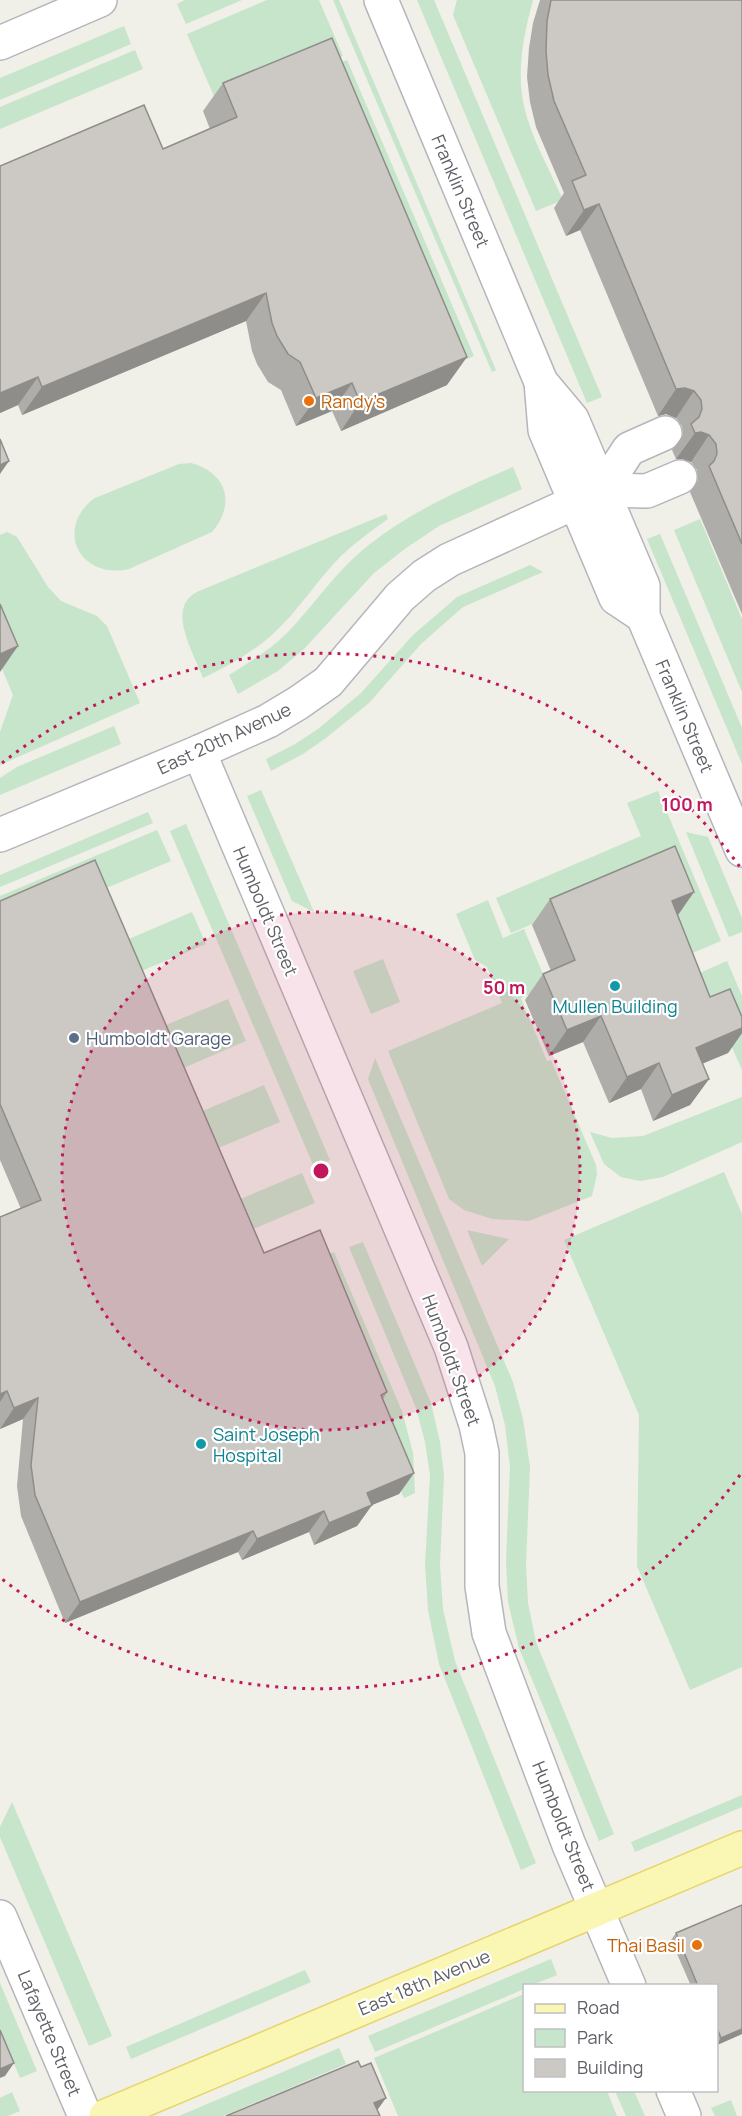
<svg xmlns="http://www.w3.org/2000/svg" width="742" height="2116" font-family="Manrope,sans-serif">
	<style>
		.green { fill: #c6e5ca }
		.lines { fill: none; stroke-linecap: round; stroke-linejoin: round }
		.minor-casing { stroke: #b5b6bb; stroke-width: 36 }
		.major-casing { stroke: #e8d469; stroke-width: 36 }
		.minor { stroke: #fff; stroke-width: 33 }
		.major { stroke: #f9f7b3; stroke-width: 33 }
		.wall { fill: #afada9 }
		.shaded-wall { fill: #8f8d89 }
		.building { fill: #ccc9c4; stroke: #8f8d89; stroke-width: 1.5 }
		.ring { fill: none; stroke: #c2185b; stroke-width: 3; stroke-dasharray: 3 6 }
		.food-dot { fill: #e8710a; stroke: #fff; stroke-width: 2 }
		.culture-dot { fill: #0f9aa8; stroke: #fff; stroke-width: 2 }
		.service-dot { fill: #5c6f8a; stroke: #fff; stroke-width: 2 }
		.labels { text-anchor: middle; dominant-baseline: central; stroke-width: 4.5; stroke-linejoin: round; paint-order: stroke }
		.street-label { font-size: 18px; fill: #5f6167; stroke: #fff }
		.food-label { font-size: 18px; fill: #c56008; stroke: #fff; text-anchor: start }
		.culture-label { font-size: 18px; fill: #0d838f; stroke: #fff }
		.service-label { font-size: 18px; fill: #4e5e75; stroke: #fff; text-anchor: start }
		.centre { fill: #c2185b; stroke: #fff; stroke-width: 3 }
		.ring-label { font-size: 18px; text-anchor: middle; font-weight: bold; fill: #c2185b; stroke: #fff; stroke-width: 4.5; stroke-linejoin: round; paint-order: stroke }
	</style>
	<rect width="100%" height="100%" fill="#f0efe8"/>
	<g class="green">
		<polygon points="185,0 242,0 186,24 177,4"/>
		<polygon points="267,0 319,0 343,56 317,68 217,103 187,34"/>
		<polygon points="333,0 339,0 496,370 492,372"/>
		<polygon points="417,0 434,0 602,397 587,403"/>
		<path d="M457,0H533C524,33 516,71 524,106C531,138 550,170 563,200L536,211L453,15Z"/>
		<polygon points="124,26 131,44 0,100 0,78"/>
		<polygon points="135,50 143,69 0,129 0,107"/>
		<polygon points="347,60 474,356 443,369 316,73"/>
		<path d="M191,463C227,473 236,504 212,532L129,569C79,580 54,528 95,498L179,464Z"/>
		<path d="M513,467L522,489L439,526L406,548L374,573L304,649L278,671L238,694L229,675C250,662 270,650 288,632C312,607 332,577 358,554C404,514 458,491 513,467Z"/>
		<path d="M386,514L388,519C372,530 356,542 341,556C317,580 299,610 274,633C253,652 228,666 203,678C194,653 164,606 199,591Z"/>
		<polygon points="700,519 742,619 742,692 674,530"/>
		<polygon points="7,532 17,537 48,587 61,601 97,616 107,626 140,703 0,765 0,732 13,695 0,664 0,535"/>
		<polygon points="660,534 742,728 742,764 647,539"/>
		<polygon points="530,565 543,572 463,607 421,644 369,703 326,738 303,754 271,771 266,759 295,744 318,729 361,693 413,635 457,597"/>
		<polygon points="114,726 121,744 0,795 0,778 17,767"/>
		<polygon points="261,790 314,912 292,901 247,796"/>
		<polygon points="658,791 721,941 671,962 658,871 511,933 496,898 641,836 627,803"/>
		<polygon points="148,812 153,823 0,887 0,875"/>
		<polygon points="186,824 330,1160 314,1167 170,831"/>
		<polygon points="157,830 171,861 87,896 0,913 0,896"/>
		<polygon points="686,832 708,837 742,918 742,932 729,937"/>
		<polygon points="488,900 503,938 524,929 548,986 521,998 547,1061 551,1060 596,1165 597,1174 592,1196 529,1221 492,1219 464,1210 449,1199 388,1051 502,1003 487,967 475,960 456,914"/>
		<polygon points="192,912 206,944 127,977 110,947"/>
		<polygon points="383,959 400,1002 371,1014 353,971"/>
		<polygon points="727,961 742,996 742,1070 714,1006 686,979"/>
		<polygon points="228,999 246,1041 165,1076 147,1033"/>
		<polygon points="375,1058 513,1382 523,1419 530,1467 526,1565 528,1603 536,1642 614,1834 599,1841 519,1648 508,1602 506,1561 510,1467 505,1425 495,1386 368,1079"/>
		<polygon points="264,1085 280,1122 209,1152 193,1115"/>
		<polygon points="742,1097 742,1142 663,1177 640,1181 621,1177 604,1164 590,1132 612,1138 643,1136"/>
		<polygon points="724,1172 742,1214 742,1667 690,1690 637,1566 639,1415 564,1240"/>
		<polygon points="302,1173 315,1203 244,1233 231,1203"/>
		<polygon points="467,1230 509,1239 482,1266"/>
		<polygon points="363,1242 431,1403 440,1442 444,1475 440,1565 443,1609 455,1661 536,1863 521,1870 439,1664 428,1610 425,1564 430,1475 425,1442 416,1408 349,1247"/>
		<polygon points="334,1252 402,1411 413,1453 415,1493 404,1498 371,1419 312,1261"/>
		<polygon points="742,1795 742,1807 635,1852 631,1842"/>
		<polygon points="12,1802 112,2036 89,2046 0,1837 0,1827"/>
		<polygon points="551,1959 557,1975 532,1985 524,1986 524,1989 375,2052 368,2036"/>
		<polygon points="305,1970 311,1982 131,2059 126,2047"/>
		<polygon points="0,1983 37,2071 20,2078 0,2030"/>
		<polygon points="524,1994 524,2090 607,2091 617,2116 398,2116 374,2058"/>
		<polygon points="339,2048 346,2064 223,2116 179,2116"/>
		<polygon points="615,2091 634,2091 645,2116 626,2116"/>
		<polygon points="12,2092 20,2111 8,2116 0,2116 0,2098"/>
		<polygon points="731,2100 737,2116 715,2116 711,2108"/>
	</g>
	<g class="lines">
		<g class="minor-casing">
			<g id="minor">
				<polyline points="381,0 541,382 572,419 643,586 643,616 742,850"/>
				<polyline points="0,43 100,0"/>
				<polyline points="541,382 545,430 616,598 643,616"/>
				<polyline points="602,490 629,449 665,433"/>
				<polyline points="199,752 451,1347 476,1425 482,1453 482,1586 489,1633 569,1845 629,1986"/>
				<polyline points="0,835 199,752 268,721 298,703 328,682 400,597 424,576 449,560 602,490 647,491 680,477"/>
				<polyline points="0,1917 85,2116"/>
				<polyline points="673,2090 684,2116"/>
			</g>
		</g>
		<g class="major-casing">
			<polyline id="major" points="106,2116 742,1848"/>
		</g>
		<use href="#minor" class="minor"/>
		<use href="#major" class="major"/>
	</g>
	<g class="wall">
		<polygon points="540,0 742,0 742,614 690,492 698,480 697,470 691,462 683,459 676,459 672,450 683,435 682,426 676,418 666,414 658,416 580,230 566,236 554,208 564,193 536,127 530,102 527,77 529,48 533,23"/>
		<polygon points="223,83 447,385 341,431 332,411 296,426 281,390 268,382 257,364 252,351 246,321 22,415 18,405 0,413 0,166 163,149 210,129 203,111"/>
		<polygon points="550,899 678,915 710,997 742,1017 742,1033 728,1053 702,1063 709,1079 690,1105 653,1121 641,1089 609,1103 583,1042 549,1056 525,1000 543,974 551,971 532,925"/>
		<polygon points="0,901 264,1253 387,1392 383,1399 414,1473 399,1494 372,1505 357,1526 314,1545 309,1532 242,1560 238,1552 65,1623 21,1516 17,1486 23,1419 0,1429 0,1217 21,1209 0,1160"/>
		<polygon points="742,1905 742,2034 717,2045 717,1986 691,1986 671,1940 676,1933"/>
	</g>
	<g class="shaded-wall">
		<polygon points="599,204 580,230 566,236 584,210"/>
		<polygon points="266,293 246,321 22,415 42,387"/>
		<polygon points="467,357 447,385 341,431 360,402"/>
		<polygon points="38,377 18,405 0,413 0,393"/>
		<polygon points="352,383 332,411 296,426 316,398"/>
		<polygon points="685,388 694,391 676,418 666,414 658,416 676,389"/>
		<polygon points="701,432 709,435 691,462 683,459 676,459 695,433"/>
		<polygon points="9,461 0,474 0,465"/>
		<polygon points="18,646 0,672 0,654"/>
		<polygon points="694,892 676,918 672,901"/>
		<polygon points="601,1016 583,1042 549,1056 567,1030"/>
		<polygon points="742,1028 742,1033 728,1053 678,1074 696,1048"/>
		<polygon points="659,1063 641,1089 609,1103 627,1077"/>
		<polygon points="709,1079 690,1105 653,1121 672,1095"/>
		<polygon points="7,1391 0,1402 0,1394"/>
		<polygon points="38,1398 23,1419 0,1429 14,1408"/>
		<polygon points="414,1473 399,1494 372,1505 357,1526 314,1545 329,1523 367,1493"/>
		<polygon points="324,1511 309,1532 242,1560 257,1539"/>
		<polygon points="253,1531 238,1552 65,1623 80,1602"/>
		<polygon points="742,2029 742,2034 717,2045 721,2038"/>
		<polygon points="14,2063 5,2076 0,2078 0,2069"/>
		<polygon points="386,2098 373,2116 374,2103"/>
	</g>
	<g class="building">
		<polygon points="551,0 742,0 742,544 709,466 714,461 717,454 716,444 709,435 701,432 695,433 691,424 699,417 702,409 701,400 694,391 685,388 676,389 599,204 584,210 572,181 586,175 554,101 548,75 546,51 547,21"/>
		<polygon points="332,38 467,357 360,402 352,383 316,398 300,362 288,354 277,336 272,323 266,293 42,387 38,377 0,393 0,166 144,105 163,149 237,117 223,83"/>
		<polygon points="0,439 9,461 0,465"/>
		<polygon points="0,604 18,646 0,654"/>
		<polygon points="675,846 694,892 672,901 710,997 730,989 742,1017 742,1028 696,1048 709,1079 672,1095 659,1063 627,1077 601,1016 567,1030 543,974 575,960 550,899"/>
		<polygon points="95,860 264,1253 320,1230 387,1392 381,1395 414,1473 367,1493 372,1505 329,1523 324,1511 257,1539 253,1531 80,1602 35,1495 31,1465 38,1398 14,1408 7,1391 0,1394 0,1217 41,1200 0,1104 0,901"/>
		<polygon points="742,1905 742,2029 721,2038 717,2028 717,1986 698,1986 676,1933"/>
		<polygon points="0,2030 14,2063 0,2069"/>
		<polygon points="358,2061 361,2067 371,2063 386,2098 374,2103 380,2116 226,2116"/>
	</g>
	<circle cx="321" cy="1171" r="259" fill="#c2185b" fill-opacity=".12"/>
	<g class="ring">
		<circle cx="321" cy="1171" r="259"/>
		<path d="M740 1475A518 518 0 0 1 2 1579M2 763A518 518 0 0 1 740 867"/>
	</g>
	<g class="food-dot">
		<circle cx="309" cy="401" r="6"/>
		<circle cx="697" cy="1945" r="6"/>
	</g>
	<g class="culture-dot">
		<circle cx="615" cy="986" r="6"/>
		<circle cx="201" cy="1444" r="6"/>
	</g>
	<circle class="service-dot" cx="74" cy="1038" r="6"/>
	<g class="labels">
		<g class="street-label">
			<text transform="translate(461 191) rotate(67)">Franklin Street</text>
			<text transform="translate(685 716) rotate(67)">Franklin Street</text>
			<text transform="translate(224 738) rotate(-25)">East 20th Avenue</text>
			<text transform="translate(266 911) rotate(67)">Humboldt Street</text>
			<text transform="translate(452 1360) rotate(70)">Humboldt Street</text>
			<text transform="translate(564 1826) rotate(68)">Humboldt Street</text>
			<text transform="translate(424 1982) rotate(-23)">East 18th Avenue</text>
			<text transform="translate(50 2033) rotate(67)">Lafayette Street</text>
		</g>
		<g class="food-label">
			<text x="321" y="401">Randy’s</text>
			<text x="685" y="1945" text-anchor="end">Thai Basil</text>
		</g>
		<g class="culture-label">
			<text x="615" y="1006">Mullen Building</text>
			<text x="213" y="1434" text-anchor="start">Saint Joseph<tspan x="213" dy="21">Hospital</tspan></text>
		</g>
		<g class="service-label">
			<text x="86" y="1038">Humboldt Garage</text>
		</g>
	</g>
	<circle cx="321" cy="1171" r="9" class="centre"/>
	<g class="ring-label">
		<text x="687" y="811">100 m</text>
		<text x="504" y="994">50 m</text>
	</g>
	<rect x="523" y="1984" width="195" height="108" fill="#ffffff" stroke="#bfc0c2" stroke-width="1.5"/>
	<rect x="535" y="2004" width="30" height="9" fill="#f9f7b3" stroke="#bfc0c2" stroke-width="1.5"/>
	<text x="577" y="2014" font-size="18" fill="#5f6167">Road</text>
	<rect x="535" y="2029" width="30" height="18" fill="#c6e5ca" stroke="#bfc0c2" stroke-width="1.5"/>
	<text x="577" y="2044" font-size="18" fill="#5f6167">Park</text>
	<rect x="535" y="2059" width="30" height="18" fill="#ccc9c4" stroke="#bfc0c2" stroke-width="1.5"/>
	<text x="577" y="2074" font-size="18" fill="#5f6167">Building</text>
</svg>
